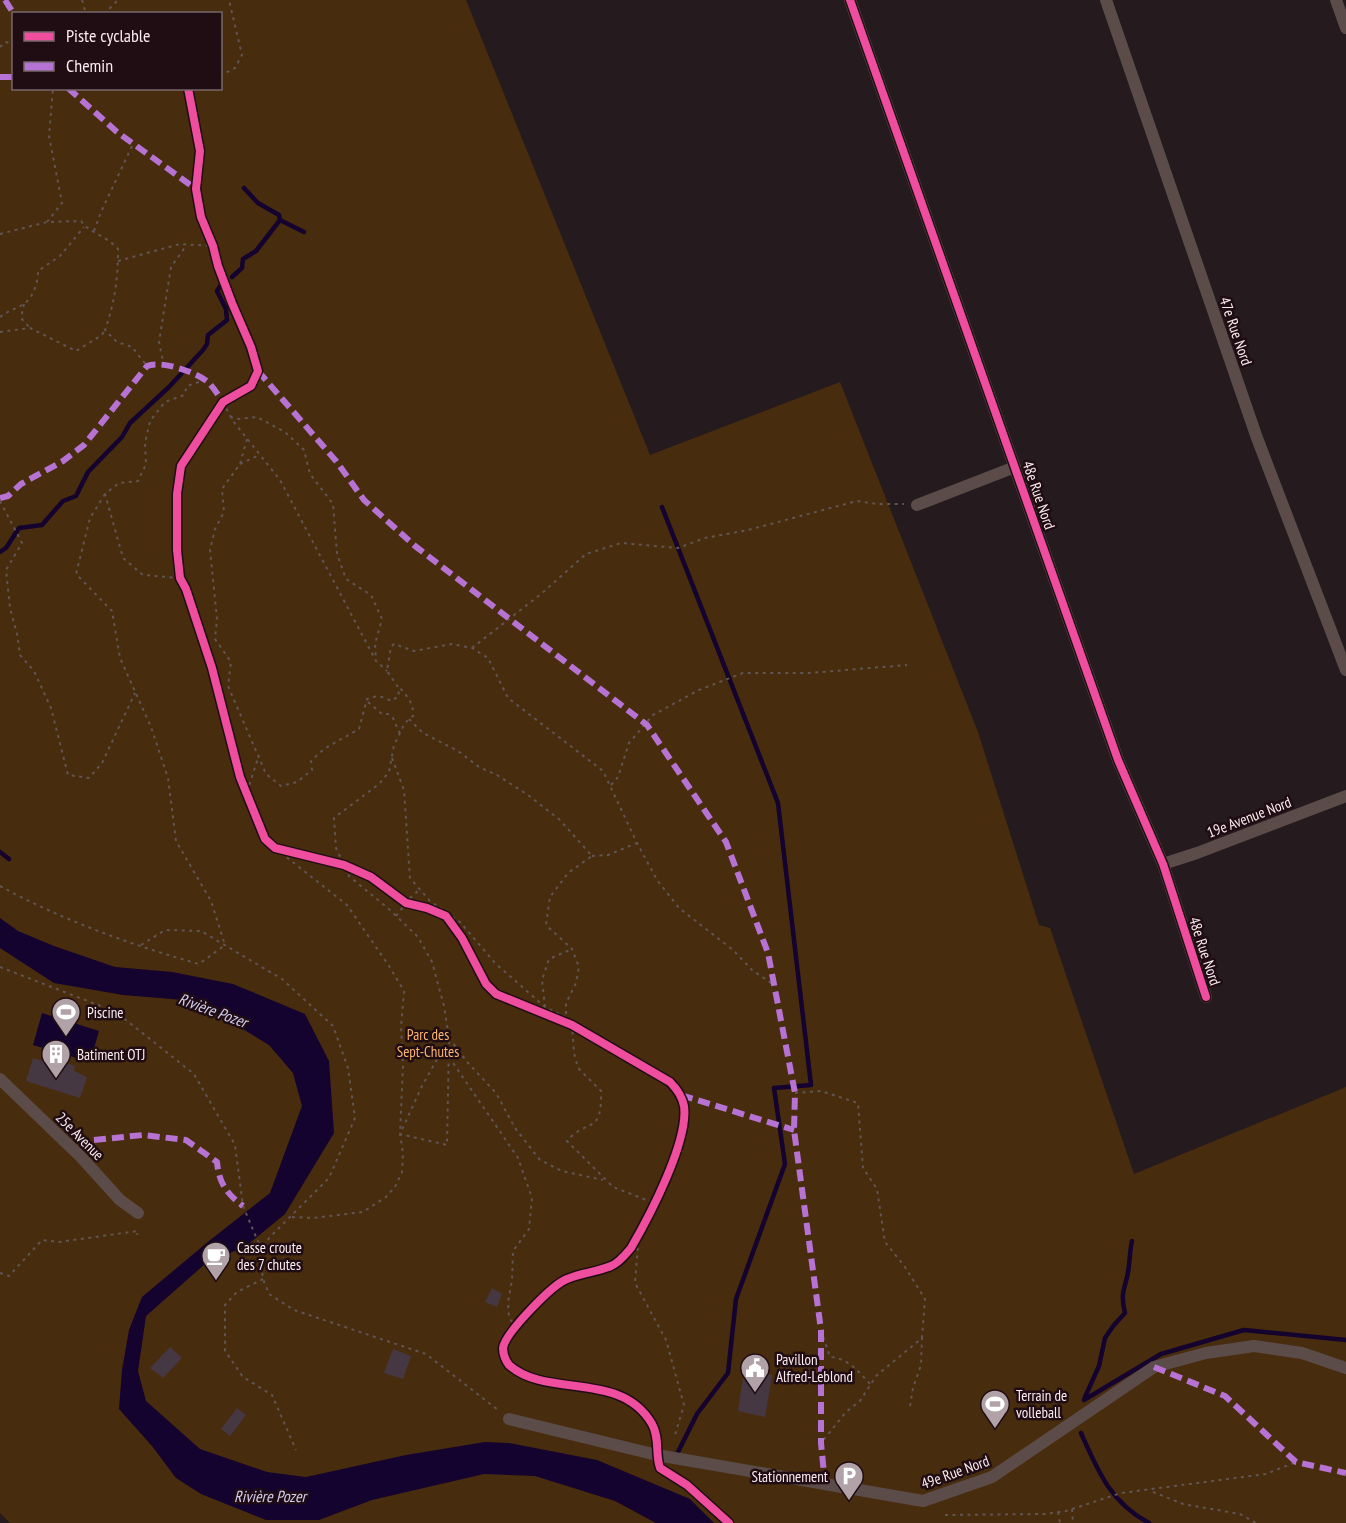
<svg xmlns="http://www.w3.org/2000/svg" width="1346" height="1523" font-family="'PT Sans Narrow',sans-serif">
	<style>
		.green { fill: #482c0e; fill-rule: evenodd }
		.water { fill: #14022f }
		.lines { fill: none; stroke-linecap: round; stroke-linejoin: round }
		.stream { stroke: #14022f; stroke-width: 4.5 }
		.building { fill: #463843 }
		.path { stroke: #605454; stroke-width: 2; stroke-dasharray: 3 4.5; stroke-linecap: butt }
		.street { stroke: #5c4c49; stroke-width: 12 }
		.quiet { stroke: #b673d3; stroke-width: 6; stroke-dasharray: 12 6; stroke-linecap: butt }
		.cycleway-casing { stroke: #1f0d13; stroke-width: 11 }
		.cycleway { stroke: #ef4d9e; stroke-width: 8 }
		.labels { text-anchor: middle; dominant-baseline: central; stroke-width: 5; stroke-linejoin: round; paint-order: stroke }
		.street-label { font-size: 15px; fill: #fbecf0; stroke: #1f0d13 }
		.poi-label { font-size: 15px; fill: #fbecf0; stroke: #1f0d13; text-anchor: start }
		.park-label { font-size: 15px; fill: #fcb469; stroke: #1f0d13 }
		.water-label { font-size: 16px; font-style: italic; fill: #d3cdf1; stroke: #1f0d13 }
	</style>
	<rect width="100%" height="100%" fill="#251a1d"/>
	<path class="green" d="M0,0H466L650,455L840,382L978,732L1039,925L1050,928L1134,1174L1346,1087V1523H10L0,1513ZM14,14H220V88H14Z"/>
	<g class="water">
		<polygon points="0,918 18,931 54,946 115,967 172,972 233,984 305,1014 329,1061 334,1133 285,1214 246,1246 205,1264 146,1316 138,1371 146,1401 200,1449 267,1472 306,1477 406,1455 485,1442 509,1443 597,1460 690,1499 714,1523 656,1523 615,1501 535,1476 484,1474 372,1500 319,1520 266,1520 201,1494 176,1478 152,1446 119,1409 122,1370 129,1330 142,1297 209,1241 270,1193 302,1106 293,1073 269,1045 218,1014 184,1000 123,995 54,983 0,948"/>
		<polygon points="42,1013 99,1031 90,1062 33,1045"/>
	</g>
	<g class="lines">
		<g class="stream">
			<polyline points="280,220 304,232"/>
			<polyline points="232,277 242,268 243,259 256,251 280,220 279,215 258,203 244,188"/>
			<polyline points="662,507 778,803 811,1085 774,1088 785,1164 736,1299 728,1373 697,1414 676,1456"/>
			<polyline points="0,552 6,548 19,528 42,525 63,501 76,496 88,472 122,437 130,423 169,387 203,350 207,344 208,335 227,320 226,309 217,291 222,283"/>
			<polyline points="0,852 9,859"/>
			<path d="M1085,1397L1099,1366L1105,1338L1114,1325L1125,1313C1119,1289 1127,1288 1129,1265C1130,1257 1130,1250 1132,1241"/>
			<polyline points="1084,1400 1161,1354 1244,1330 1346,1340"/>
			<path d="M1081,1433C1098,1471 1110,1502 1149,1523"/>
		</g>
	</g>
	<g class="building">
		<polygon points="33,1058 55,1065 58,1060 75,1066 74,1071 87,1077 80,1098 26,1081"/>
		<polygon points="492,1288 502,1294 497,1307 485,1302"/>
		<polygon points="170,1347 182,1358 163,1378 150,1368"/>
		<polygon points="393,1349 411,1356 403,1379 384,1373"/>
		<polygon points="744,1371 772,1375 765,1417 738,1411"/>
		<polygon points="237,1408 246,1415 230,1436 221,1429"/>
	</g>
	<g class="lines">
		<g class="path">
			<polyline points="82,0 86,14"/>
			<polyline points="104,14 118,0"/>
			<polyline points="0,47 5,42 14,44"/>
			<polyline points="220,76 235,68 242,55 229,0"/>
			<polyline points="47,222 62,203 49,136 53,88"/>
			<polyline points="94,231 101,212 133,144"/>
			<path d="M0,234L47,222L81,221C89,233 107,236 118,249C118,279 115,301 105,330L117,342L132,347L147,366"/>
			<polyline points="118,261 180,244 213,246"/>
			<polyline points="24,304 21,318 30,328"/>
			<path d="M0,317C7,311 14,310 22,305C33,299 38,283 38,271L60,256L84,227"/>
			<polyline points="0,332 30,328 76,351 102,335 104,331"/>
			<polyline points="164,366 159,342 171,267 186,246"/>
			<polyline points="223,402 233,421 280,480 376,661 387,671"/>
			<polyline points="230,417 239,419 257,417 285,432 304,450 310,474 333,504 337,554 346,579 371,595 382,619 375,644 376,661"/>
			<path d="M247,439L240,464L222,489L224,512L215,529L210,550L217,619L215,639L231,662L228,686L266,774L281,786L297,782L312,770L311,761L324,749L359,729L367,699C375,695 383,696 391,701L399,696L398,687L387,671L391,647L394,644L414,651L452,644L472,648L488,658L508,698L603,771L637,843L657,880L679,908L733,950L752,970L774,985"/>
			<polyline points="240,464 259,455"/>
			<polyline points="105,494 90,518 76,574 112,611 120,658 151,727 168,778 176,841 211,901 225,945"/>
			<polyline points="0,501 22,543 6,570 10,608 17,634 20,655 34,671 51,708 68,775 89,778 102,763 135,693"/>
			<polyline points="180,578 143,575 123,558 105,494 119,483 138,481 146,464 145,443 150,421 165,402 184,395 187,386 205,380"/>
			<polyline points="472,648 541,594 586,554 621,543 678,548 705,538 748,530 857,501 877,504 904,504"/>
			<polyline points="368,702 382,714 388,714 393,718 400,734"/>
			<path d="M409,719L423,733L458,751L479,767L497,775L528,795L560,820L592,856L568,873L550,897L546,925L572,949L579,967L576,983L566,1003V1017L572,1025L574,1053L578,1068L601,1091C602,1136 588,1117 567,1141L613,1187L654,1203"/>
			<polyline points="392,758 404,790 410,878 430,901 460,922 495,963 545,1007 565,1017"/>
			<polyline points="611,785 618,777 629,743 653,715 699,690 743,673 809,673 907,665"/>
			<polyline points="247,792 259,755"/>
			<polyline points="275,848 347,905 389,966 404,991 401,1027 403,1065 400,1134 447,1145 449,1041"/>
			<polyline points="592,856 608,855 637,843"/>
			<path d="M0,886C62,920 131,945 199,964L225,945"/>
			<polyline points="396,916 410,898 420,889"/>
			<polyline points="141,945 165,930 201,931 282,979 333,1026 348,1068 355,1118 329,1178 269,1238 262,1251 261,1262 263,1279 269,1294 294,1310 426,1354 498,1410"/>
			<polyline points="0,967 116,1012 194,1074 235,1145 243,1206 262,1251"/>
			<polyline points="545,1007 542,980 549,959 572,949"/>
			<polyline points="449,1038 468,1063 496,1093 515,1128 540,1160 562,1171 603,1180"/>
			<polyline points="449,1057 518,1158 532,1198 529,1229 513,1251 512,1280 508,1302 509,1318 516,1326"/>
			<polyline points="795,1093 821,1091 858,1103 863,1168 877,1189 885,1242 905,1267 925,1299 922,1338 876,1376 860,1401 846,1412 821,1443"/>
			<path d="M292,1217L313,1218L363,1212L386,1197L395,1187L402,1172L403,1153L400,1134L422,1086L449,1038L444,1006L432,962L418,937L390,910L349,876L336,848L334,818L379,784L389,772L394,745L405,723L413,716C414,703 407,696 399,687"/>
			<polyline points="639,1233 635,1283 666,1340 684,1405 675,1435"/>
			<polyline points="0,1273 9,1276 42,1240 59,1242 138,1231 137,1235"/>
			<polyline points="263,1279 237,1292 225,1305 225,1351 243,1377 272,1395 296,1450"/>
			<path d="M821,1330L830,1357C848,1358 858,1371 870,1384"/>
			<polyline points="910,1406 913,1388 921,1365 922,1338"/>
			<polyline points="1153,1492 1183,1504 1240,1514 1256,1523"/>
			<polyline points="1072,1509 1073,1523"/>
			<polyline points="1058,1512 1060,1523"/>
			<polyline points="945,1515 1044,1514 1066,1511 1121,1493 1266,1474 1296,1462"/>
		</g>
		<g class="street">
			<polyline points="850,0 1118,760 1163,864 1206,997"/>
			<polyline points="1106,0 1257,438 1346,670"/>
			<polyline points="1336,0 1346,28"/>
			<polyline points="917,505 1015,467"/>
			<polyline points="1163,864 1197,853 1346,796"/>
			<polyline points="0,1079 81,1157 120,1200 138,1213"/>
			<polyline points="509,1419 657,1455 923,1501 992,1477 1154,1367 1206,1353 1254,1346 1302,1353 1346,1368"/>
		</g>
		<g class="quiet">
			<polyline points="5,0 14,14"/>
			<polyline points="0,77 14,77"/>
			<polyline points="68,88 117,132 196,189"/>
			<polyline points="258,371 336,461 364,500 415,546 647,725 726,842 768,953 795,1093 794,1130 821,1330 821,1443 825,1484"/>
			<path d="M0,498L8,496L21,484L63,461L84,445L147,366C161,360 196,372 208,382C214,388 218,395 223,402"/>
			<polyline points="681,1095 794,1130"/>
			<path d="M94,1140L143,1135L186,1140L217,1162C219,1183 226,1193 243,1206"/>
			<polyline points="1154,1367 1225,1396 1296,1462 1346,1473"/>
		</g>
		<g class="cycleway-casing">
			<g id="cycleway">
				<polyline points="850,0 1118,760 1163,864 1206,997"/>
				<path d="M188,88L200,151L196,189L201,217L213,246L218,266L232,303L251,347L258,371L251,386L223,402L181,466L177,494V550L180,578L186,589L212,668L240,777L265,839L275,848L344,865L371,877L406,903L427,908L446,916L462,938L486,984L496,994L572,1025L670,1082C677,1089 682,1096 684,1106C689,1141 649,1217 631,1248C625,1255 619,1263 611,1266C595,1273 577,1273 563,1281C549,1289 505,1333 503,1348C503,1354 506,1361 509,1365C547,1399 621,1370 652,1424C660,1438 655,1454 660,1468L687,1485L729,1523"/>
			</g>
		</g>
		<use href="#cycleway" class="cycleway"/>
	</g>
	<defs>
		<g id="stadium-pin" transform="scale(1.5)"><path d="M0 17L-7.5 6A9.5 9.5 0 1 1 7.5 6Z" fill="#b0a2a6" stroke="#1f0d13"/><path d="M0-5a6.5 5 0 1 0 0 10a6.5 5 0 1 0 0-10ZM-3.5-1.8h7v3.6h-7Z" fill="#fff"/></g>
		<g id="building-pin" transform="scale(1.5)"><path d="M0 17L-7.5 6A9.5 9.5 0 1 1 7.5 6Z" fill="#b0a2a6" stroke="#1f0d13"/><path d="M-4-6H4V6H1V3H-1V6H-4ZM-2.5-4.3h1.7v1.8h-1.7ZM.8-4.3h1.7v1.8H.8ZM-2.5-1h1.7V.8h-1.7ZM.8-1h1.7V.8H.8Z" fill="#fff"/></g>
		<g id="cafe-pin" transform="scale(1.5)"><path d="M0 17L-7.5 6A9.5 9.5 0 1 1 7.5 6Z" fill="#b0a2a6" stroke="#1f0d13"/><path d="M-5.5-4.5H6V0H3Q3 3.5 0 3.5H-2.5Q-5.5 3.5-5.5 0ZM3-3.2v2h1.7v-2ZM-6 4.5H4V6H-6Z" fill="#fff"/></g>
		<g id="civic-pin" transform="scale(1.5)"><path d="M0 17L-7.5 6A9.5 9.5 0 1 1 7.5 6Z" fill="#b0a2a6" stroke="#1f0d13"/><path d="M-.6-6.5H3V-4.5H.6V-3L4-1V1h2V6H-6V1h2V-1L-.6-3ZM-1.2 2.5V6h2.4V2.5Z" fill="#fff"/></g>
		<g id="parking-pin" transform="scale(1.5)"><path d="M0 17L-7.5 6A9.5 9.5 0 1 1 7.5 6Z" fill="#b0a2a6" stroke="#1f0d13"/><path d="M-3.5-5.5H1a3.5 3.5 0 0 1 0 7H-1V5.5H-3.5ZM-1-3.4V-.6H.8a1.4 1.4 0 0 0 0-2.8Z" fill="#fff"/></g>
	</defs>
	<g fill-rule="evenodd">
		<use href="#stadium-pin" x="66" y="1012"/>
		<use href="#building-pin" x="56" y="1054"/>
		<use href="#cafe-pin" x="216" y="1256"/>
		<use href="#civic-pin" x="755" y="1368"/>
		<use href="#stadium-pin" x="995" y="1404"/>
		<use href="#parking-pin" x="849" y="1476"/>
	</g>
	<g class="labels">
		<g class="street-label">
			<text transform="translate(1236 331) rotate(71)">47e Rue Nord</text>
			<text transform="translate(1039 495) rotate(71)">48e Rue Nord</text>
			<text transform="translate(1249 817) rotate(-21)">19e Avenue Nord</text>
			<text transform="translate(1205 951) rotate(72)">48e Rue Nord</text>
			<text transform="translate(80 1136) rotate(45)">25e Avenue</text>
			<text transform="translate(955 1472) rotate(-20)">49e Rue Nord</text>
		</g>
		<g class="poi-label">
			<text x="87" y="1012">Piscine</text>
			<text x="77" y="1054">Batiment OTJ</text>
			<text x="237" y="1247">Casse croute<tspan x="237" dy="17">des 7 chutes</tspan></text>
			<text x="776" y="1359">Pavillon<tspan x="776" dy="17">Alfred-Leblond</tspan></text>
			<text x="1016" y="1395">Terrain de<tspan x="1016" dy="17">volleball</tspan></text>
			<text x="828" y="1476" text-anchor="end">Stationnement</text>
		</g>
		<g class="park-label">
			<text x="428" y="1034">Parc des<tspan x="428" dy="17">Sept-Chutes</tspan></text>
		</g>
		<g class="water-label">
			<text transform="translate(213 1010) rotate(20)">Rivière Pozer</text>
			<text x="270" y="1496">Rivière Pozer</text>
		</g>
	</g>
	<rect x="12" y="12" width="210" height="78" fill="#1f0d13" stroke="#77666b" stroke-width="1.5"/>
	<rect x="24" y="32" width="30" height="9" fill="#ef4d9e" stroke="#77666b" stroke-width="1.5"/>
	<text x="66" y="42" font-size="18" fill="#fbecf0">Piste cyclable</text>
	<rect x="24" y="62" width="30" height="9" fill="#b673d3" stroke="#77666b" stroke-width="1.5"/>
	<text x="66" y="72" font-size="18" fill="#fbecf0">Chemin</text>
</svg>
